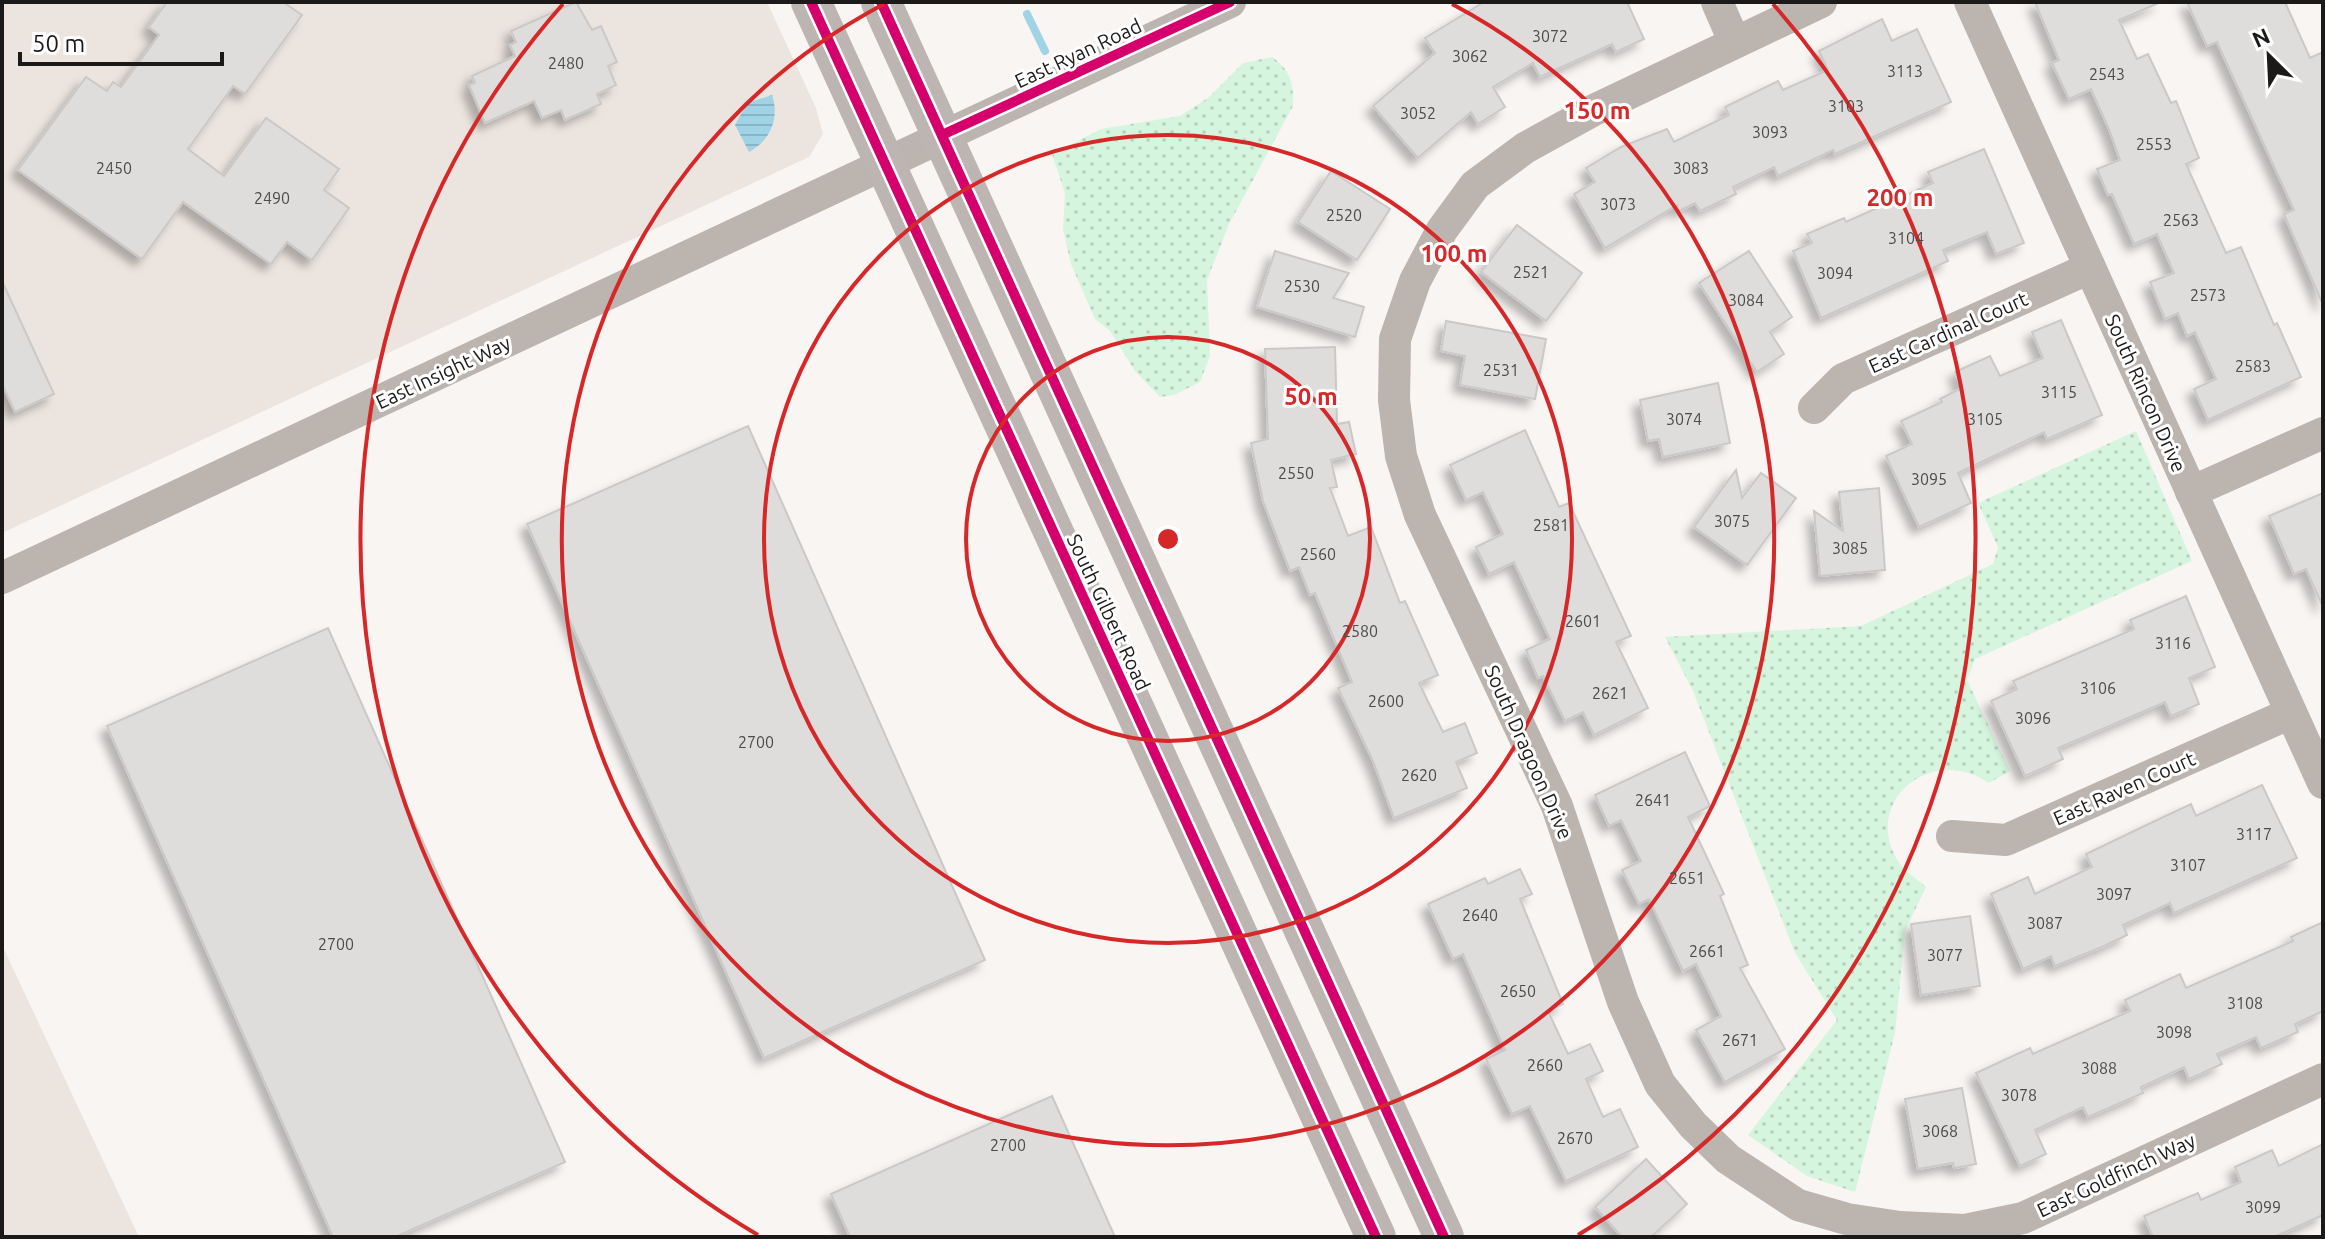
<svg xmlns="http://www.w3.org/2000/svg" width="2325" height="1239" font-family="Ubuntu,sans-serif">
	<style>
		.built { fill: #ece5df }
		.grass { fill: url(#grass-dots) }
		.water { fill: url(#water-rules) }
		.lines { fill: none; stroke-linecap: round; stroke-linejoin: round }
		.stream { stroke: #a0d3e5; stroke-width: 8 }
		.building { fill: #dfdddc; stroke: #cbc8c8; stroke-width: 2; filter: url(#shadow) }
		.minor { stroke: #bcb4af; stroke-width: 32 }
		.major { stroke: #bdb5b1; stroke-width: 40 }
		.cycleway-casing { stroke: #fff; stroke-width: 15 }
		.cycleway { stroke: #d6006c; stroke-width: 10 }
		.ring { fill: none; stroke: #d62828; stroke-width: 4 }
		.labels { text-anchor: middle; dominant-baseline: central; stroke-width: 6; stroke-linejoin: round; paint-order: stroke }
		.number-label { font-size: 16px; fill: #4d4b4a }
		.street-label { font-size: 20px; fill: #1c1a19; stroke: #fff }
		.centre { fill: #d62828; stroke: #fff; stroke-width: 4 }
		.ring-label { font-size: 24px; text-anchor: middle; font-weight: bold; fill: #d62828; stroke: #fff; stroke-width: 6; stroke-linejoin: round; paint-order: stroke }
	</style>
	<defs>
		<pattern id="grass-dots" width="8" height="8" patternUnits="userSpaceOnUse" patternTransform="scale(2)"><rect width="8" height="8" fill="#d6f5de"/><path d="M2 2h.1M6 6h.1" fill="none" stroke="#b7d1be" stroke-width="1.8" stroke-linecap="round"/></pattern>
		<pattern id="water-rules" width="6" height="5" patternUnits="userSpaceOnUse" patternTransform="scale(2)"><rect width="6" height="5" fill="#a0d3e5"/><path d="M0 2.5h6" fill="none" stroke="#89b5c4"/></pattern>
		<filter id="shadow"><feDropShadow dx="-7" dy="7" stdDeviation="4" flood-color="#0004"/></filter>
	</defs>
	<rect width="100%" height="100%" fill="#f8f5f3"/>
	<g class="built">
		<polygon points="2,2 767,2 816,108 823,134 809,157 2,533"/>
		<polygon points="2,945 139,1237 2,1237"/>
	</g>
	<g class="grass">
		<path d="M1272,57C1291,70 1294,85 1293,106L1229,224L1207,280L1210,356L1200,382L1174,395L1160,397L1135,371L1110,331L1095,319L1071,264L1063,229L1065,193L1052,154L1101,129L1180,116L1208,98L1243,63Z"/>
		<path d="M2136,431L2192,561L1975,659L1967,680L2010,771L1989,783C1935,745 1865,796 1895,856C1901,868 1915,878 1926,887L1905,931L1895,1033L1855,1192L1807,1176L1748,1135L1837,1020L1795,953L1693,691L1665,637L1861,626L1993,564L1998,547L1978,503Z"/>
	</g>
	<path class="water" d="M772,95C780,118 770,141 749,152L735,125L747,103Z"/>
	<g class="lines">
		<polyline class="stream" points="1027,14 1045,51"/>
	</g>
	<g class="building">
		<polygon points="167,2 283,2 302,15 245,94 233,86 188,149 224,176 266,118 339,169 324,190 349,208 312,260 287,242 271,264 183,202 142,259 18,170 86,77 107,91 113,82 121,87 159,35 149,27"/>
		<polygon points="576,2 592,30 601,26 617,62 608,66 616,85 597,94 601,104 565,120 561,110 542,118 534,101 485,123 469,85 475,83 472,76 515,56 510,45 516,42 511,31"/>
		<polygon points="1484,2 1627,2 1644,39 1616,52 1612,44 1540,77 1533,63 1493,87 1505,107 1478,124 1471,112 1418,158 1373,106 1435,53 1425,38"/>
		<polygon points="2035,2 2161,2 2119,20 2137,59 2148,54 2171,103 2176,101 2199,158 2186,164 2226,253 2241,247 2274,325 2277,323 2301,377 2208,420 2194,389 2216,379 2195,332 2187,336 2178,313 2165,319 2150,282 2174,273 2157,234 2134,244 2112,194 2108,195 2097,169 2120,160 2109,129 2091,89 2069,99 2052,63 2059,60"/>
		<polygon points="2187,2 2285,2 2310,58 2323,52 2323,305 2284,214 2294,210 2217,42 2207,46"/>
		<polygon points="1882,19 1892,41 1917,29 1951,102 1835,154 1833,150 1778,176 1774,167 1733,187 1736,194 1700,211 1695,203 1679,211 1677,205 1605,248 1574,194 1595,182 1586,168 1621,147 1667,129 1674,142 1729,115 1725,107 1778,81 1783,90 1828,70 1819,51"/>
		<polygon points="1984,149 2024,243 1996,254 1987,232 1943,250 1948,261 1821,318 1793,251 1812,243 1807,234 1844,218 1846,222 1933,183 1928,172"/>
		<polygon points="1331,171 1390,209 1357,260 1298,222"/>
		<polygon points="1517,225 1582,273 1546,321 1481,272"/>
		<polygon points="1275,251 1349,273 1333,298 1364,307 1355,337 1257,307"/>
		<polygon points="1749,251 1792,317 1770,332 1784,354 1757,372 1699,283"/>
		<polygon points="2,281 54,394 15,412 2,384"/>
		<polygon points="2061,320 2102,415 2047,439 2044,432 1958,473 1971,503 1919,527 1886,456 1912,444 1901,421 1942,402 1940,399 1962,388 1955,372 1990,356 2000,376 2043,358 2032,332"/>
		<polygon points="1446,321 1546,339 1535,399 1460,385 1465,356 1441,351"/>
		<polygon points="1335,347 1337,424 1349,422 1356,454 1331,460 1337,487 1330,488 1348,536 1371,527 1400,603 1405,601 1438,675 1419,683 1443,732 1465,723 1477,753 1456,762 1467,788 1394,818 1373,761 1338,688 1352,682 1315,593 1310,595 1299,567 1290,571 1263,501 1251,443 1268,439 1265,349"/>
		<polygon points="1718,383 1730,443 1663,457 1659,439 1648,441 1640,400"/>
		<polygon points="748,426 985,960 764,1058 527,524"/>
		<polygon points="1525,430 1559,507 1569,503 1631,636 1616,642 1648,708 1594,735 1583,712 1565,721 1543,676 1538,678 1526,650 1550,639 1514,562 1489,574 1476,547 1503,534 1483,492 1466,500 1450,465"/>
		<polygon points="1736,470 1742,498 1761,473 1796,498 1747,565 1694,527"/>
		<polygon points="1879,488 1885,570 1820,576 1814,511 1843,531 1839,492"/>
		<polygon points="2323,493 2323,607 2306,569 2294,574 2269,516"/>
		<polygon points="2186,596 2215,667 2189,678 2199,704 2171,716 2165,702 2058,748 2063,759 2025,776 1991,701 2017,689 2013,681 2134,629 2130,620"/>
		<polygon points="328,628 565,1162 395,1237 333,1237 107,726"/>
		<polygon points="1685,752 1710,806 1688,817 1724,894 1720,896 1748,965 1740,968 1785,1049 1725,1082 1696,1030 1721,1016 1696,964 1683,971 1649,899 1639,904 1622,870 1641,861 1621,820 1609,826 1595,795"/>
		<polygon points="2262,785 2297,858 2174,913 2170,903 2123,925 2127,935 2102,947 2055,966 2051,956 2023,969 1991,894 2028,877 2035,894 2092,867 2086,854 2157,820 2191,804 2196,816"/>
		<polygon points="1520,869 1532,894 1520,899 1563,1004 1548,1011 1568,1054 1590,1044 1603,1071 1586,1079 1603,1117 1620,1109 1638,1147 1566,1181 1530,1106 1512,1114 1486,1059 1505,1050 1463,954 1453,959 1428,904 1485,878 1488,884"/>
		<polygon points="1970,916 1980,986 1921,995 1911,924"/>
		<polygon points="2323,922 2323,1011 2295,1024 2298,1032 2261,1048 2256,1037 2217,1054 2222,1064 2189,1079 2184,1067 2141,1087 2143,1093 2088,1117 2083,1107 2035,1130 2046,1154 2020,1166 1976,1073 2030,1048 2033,1054 2130,1011 2125,1000 2180,974 2186,988 2293,941 2291,937"/>
		<polygon points="1962,1088 1976,1164 1954,1168 1953,1163 1918,1169 1905,1099"/>
		<polygon points="1052,1096 1115,1237 850,1237 831,1194"/>
		<polygon points="2323,1144 2323,1215 2274,1237 2153,1237 2144,1216 2198,1193 2201,1200 2241,1182 2235,1167 2272,1150 2279,1166"/>
		<polygon points="1646,1159 1687,1204 1651,1237 1622,1237 1595,1207"/>
	</g>
	<g class="lines">
		<g class="minor">
			<polyline points="1717,2 1734,41"/>
			<polyline points="1821,2 1594,110 1525,148 1475,185 1442,230 1415,281 1395,339 1394,400 1401,456 1420,515 1557,806 1623,1002 1660,1084 1693,1125 1728,1159 1798,1205 1847,1219 1900,1227 1965,1230 2023,1218 2323,1079"/>
			<polyline points="1970,2 2323,783"/>
			<polyline points="1814,408 1843,379 2090,268"/>
			<polyline points="2191,492 2323,433"/>
			<polyline points="2,578 1230,2"/>
			<polyline points="1952,836 2006,840 2291,713"/>
		</g>
		<g class="major">
			<polyline points="811,2 1376,1237"/>
			<polyline points="881,2 1444,1237"/>
		</g>
		<g class="cycleway-casing">
			<g id="cycleway">
				<polyline points="811,2 1376,1237"/>
				<polyline points="881,2 1444,1237"/>
				<polyline points="942,135 1230,2"/>
			</g>
		</g>
		<use href="#cycleway" class="cycleway"/>
	</g>
	<g class="ring">
		<circle cx="1168" cy="539" r="202"/>
		<circle cx="1168" cy="539" r="404"/>
		<path d="M1452 4A606 606 0 1 1 884 4"/>
		<path d="M758 1235A808 808 0 0 1 563 4M1773 4A808 808 0 0 1 1578 1235"/>
	</g>
	<g class="labels">
		<g class="number-label">
			<text x="1550" y="36">3072</text>
			<text x="1470" y="56">3062</text>
			<text x="566" y="63">2480</text>
			<text x="1905" y="71">3113</text>
			<text x="2107" y="74">2543</text>
			<text x="1846" y="106">3103</text>
			<text x="1418" y="113">3052</text>
			<text x="1770" y="132">3093</text>
			<text x="2154" y="144">2553</text>
			<text x="114" y="168">2450</text>
			<text x="1691" y="168">3083</text>
			<text x="272" y="198">2490</text>
			<text x="1618" y="204">3073</text>
			<text x="1344" y="215">2520</text>
			<text x="2181" y="220">2563</text>
			<text x="1906" y="238">3104</text>
			<text x="1531" y="272">2521</text>
			<text x="1835" y="273">3094</text>
			<text x="1302" y="286">2530</text>
			<text x="2208" y="295">2573</text>
			<text x="1746" y="300">3084</text>
			<text x="2253" y="366">2583</text>
			<text x="1501" y="370">2531</text>
			<text x="2059" y="392">3115</text>
			<text x="1684" y="419">3074</text>
			<text x="1985" y="419">3105</text>
			<text x="1296" y="473">2550</text>
			<text x="1929" y="479">3095</text>
			<text x="1732" y="521">3075</text>
			<text x="1551" y="525">2581</text>
			<text x="1850" y="548">3085</text>
			<text x="1318" y="554">2560</text>
			<text x="1583" y="621">2601</text>
			<text x="1360" y="631">2580</text>
			<text x="2173" y="643">3116</text>
			<text x="2098" y="688">3106</text>
			<text x="1610" y="693">2621</text>
			<text x="1386" y="701">2600</text>
			<text x="2033" y="718">3096</text>
			<text x="756" y="742">2700</text>
			<text x="1419" y="775">2620</text>
			<text x="1653" y="800">2641</text>
			<text x="2254" y="834">3117</text>
			<text x="2188" y="865">3107</text>
			<text x="1687" y="878">2651</text>
			<text x="2114" y="894">3097</text>
			<text x="1480" y="915">2640</text>
			<text x="2045" y="923">3087</text>
			<text x="336" y="944">2700</text>
			<text x="1707" y="951">2661</text>
			<text x="1945" y="955">3077</text>
			<text x="1518" y="991">2650</text>
			<text x="2245" y="1003">3108</text>
			<text x="2174" y="1032">3098</text>
			<text x="1740" y="1040">2671</text>
			<text x="1545" y="1065">2660</text>
			<text x="2099" y="1068">3088</text>
			<text x="2019" y="1095">3078</text>
			<text x="1940" y="1131">3068</text>
			<text x="1575" y="1138">2670</text>
			<text x="1008" y="1145">2700</text>
			<text x="2263" y="1207">3099</text>
		</g>
		<g class="street-label">
			<text transform="translate(1078 53) rotate(-25)">East Ryan Road</text>
			<text transform="translate(1948 332) rotate(-24)">East Cardinal Court</text>
			<text transform="translate(443 372) rotate(-25)">East Insight Way</text>
			<text transform="translate(2146 393) rotate(66)">South Rincon Drive</text>
			<text transform="translate(1109 612) rotate(65)">South Gilbert Road</text>
			<text transform="translate(1529 752) rotate(66)">South Dragoon Drive</text>
			<text transform="translate(2124 788) rotate(-24)">East Raven Court</text>
			<text transform="translate(2116 1175) rotate(-25)">East Goldfinch Way</text>
		</g>
	</g>
	<circle cx="1168" cy="539" r="12" class="centre"/>
	<g class="ring-label">
		<text x="1597" y="119">150 m</text>
		<text x="1900" y="206">200 m</text>
		<text x="1454" y="262">100 m</text>
		<text x="1311" y="405">50 m</text>
	</g>
	<rect width="2325" height="1239" fill="none" stroke="#1c1a19" stroke-width="8"/>
	<g transform="translate(2269 56) rotate(336)" stroke="#ffffff" stroke-width="6" paint-order="stroke">
	<path d="M0-6L14 30L0 20L-14 30Z" fill="#1c1a19"/>
	<text y="-12" font-size="22" font-weight="bold" text-anchor="middle" fill="#1c1a19">N</text>
	</g>
	<path d="M20 52v12h202v-12" fill="none" stroke="#1c1a19" stroke-width="4"/>
	<text x="32" y="52" font-size="24" fill="#1c1a19" stroke="#ffffff" stroke-width="6" paint-order="stroke">50 m</text>
</svg>
